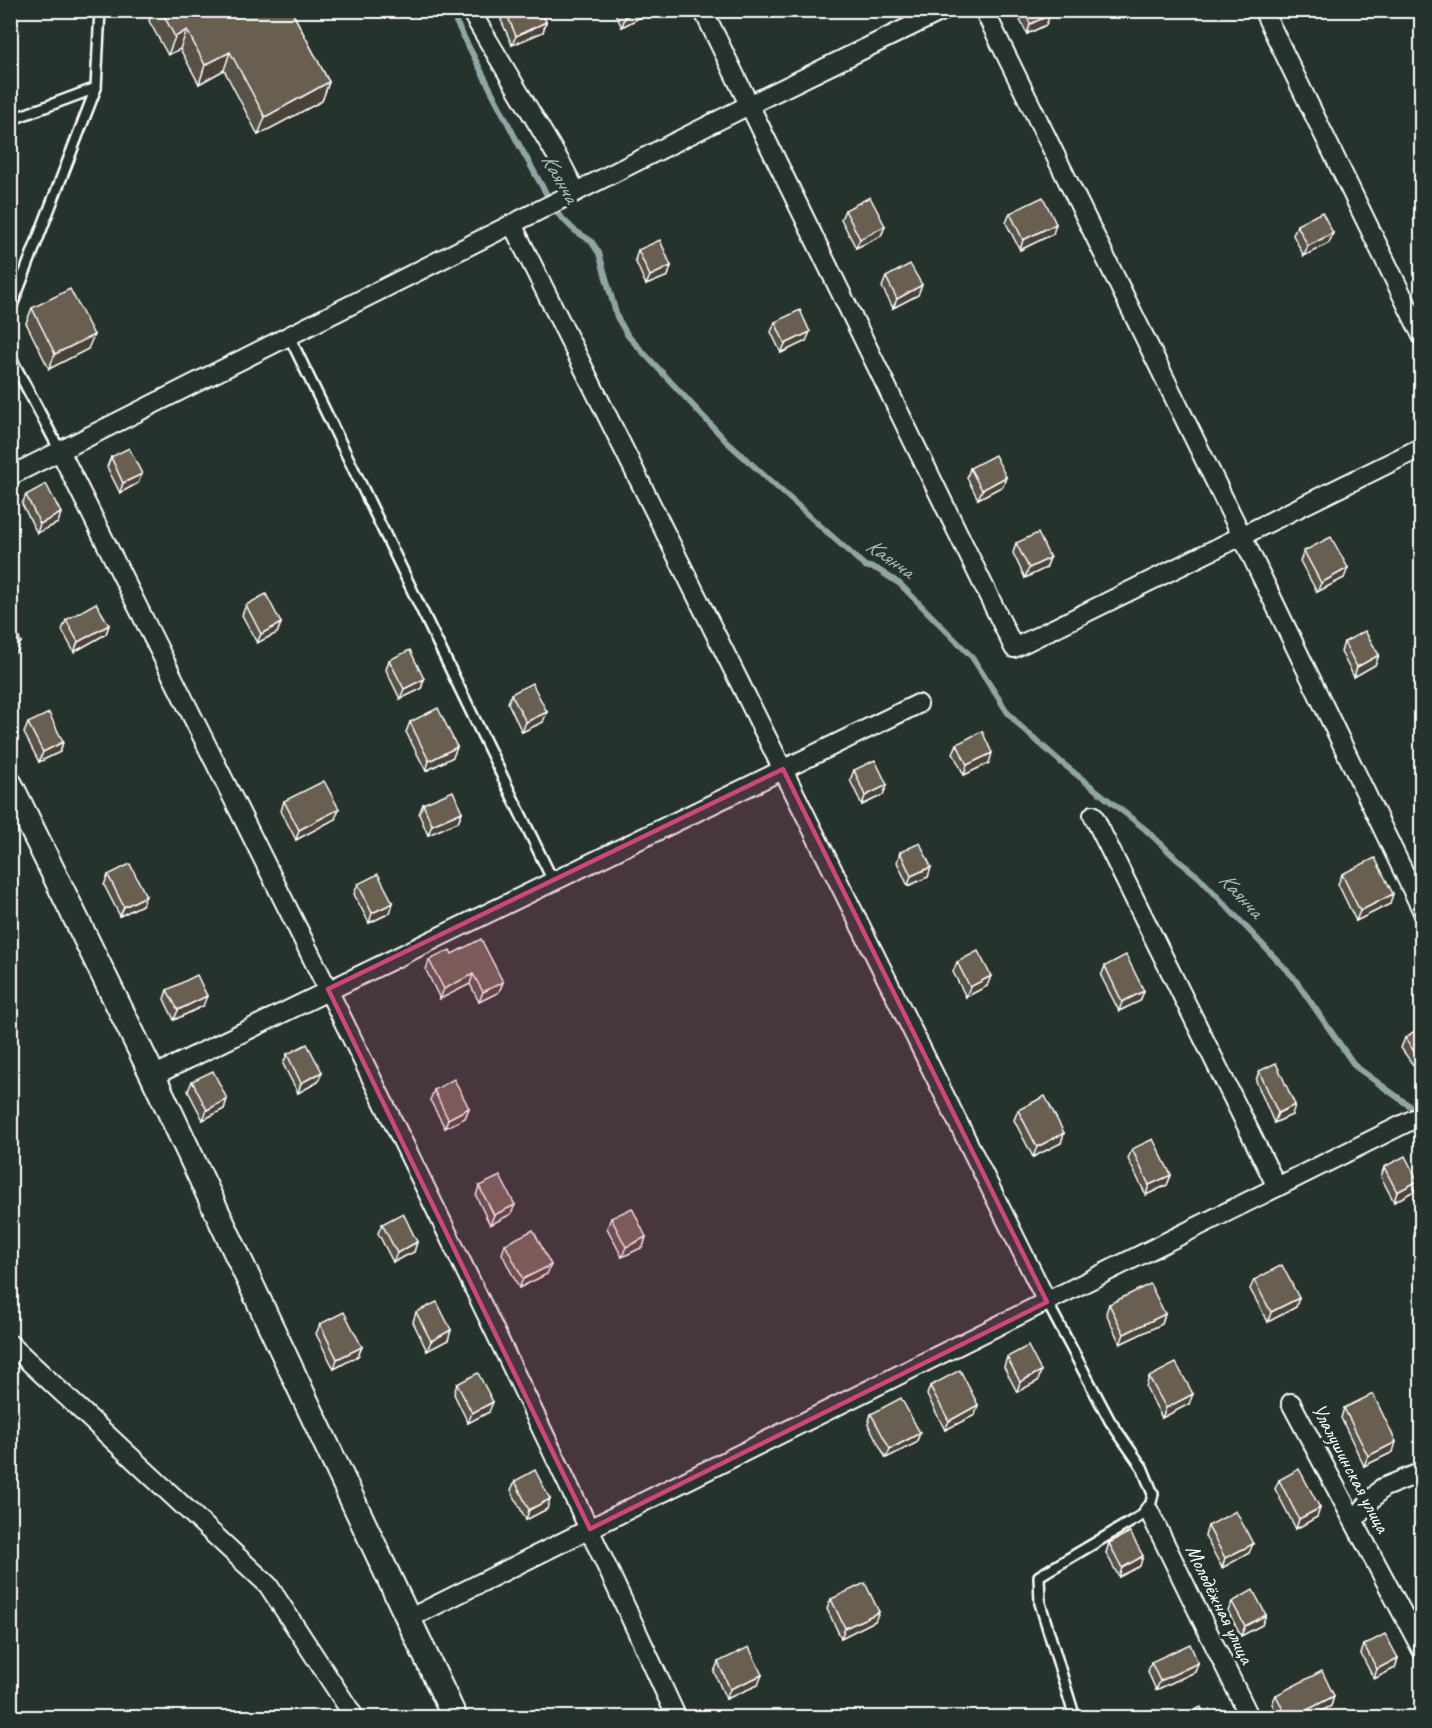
<svg xmlns="http://www.w3.org/2000/svg" width="1432" height="1728" font-family="Caveat,sans-serif">
	<style>
		.lines { fill: none; stroke-linecap: round; stroke-linejoin: round }
		.stream { stroke: #8fa6a5; stroke-width: 6 }
		.lane-casing { stroke: #fff; stroke-width: 14 }
		.street-casing { stroke: #fff; stroke-width: 22 }
		.secondary-casing { stroke: #fff; stroke-width: 28 }
		.lane { stroke: #26332d; stroke-width: 9 }
		.street { stroke: #26332d; stroke-width: 18 }
		.secondary { stroke: #26332d; stroke-width: 24 }
		.wall { fill: #595146; stroke: #fff; stroke-width: 1.5 }
		.shaded-wall { fill: #494239; stroke: #fff; stroke-width: 1.5 }
		.building { fill: #685e51; stroke: #fff; stroke-width: 1.5 }
		.marked { fill: #ce467c; fill-opacity: 0.2; stroke: #ce467c; stroke-width: 4.5; stroke-linejoin: round }
		.labels { text-anchor: middle; dominant-baseline: central; stroke-width: 6; stroke-linejoin: round; paint-order: stroke }
		.street-label { font-size: 21px; fill: #fff; stroke: #26332d }
		.water-label { font-size: 22px; font-style: italic; fill: #abbcbc; stroke: #26332d }
	</style>
	<rect width="100%" height="100%" fill="#26332d"/>
	<filter id="ink" filterUnits="userSpaceOnUse"><feTurbulence type="fractalNoise" baseFrequency=".0167" numOctaves="2"/><feDisplacementMap in="SourceGraphic" scale="12" xChannelSelector="R" yChannelSelector="G"/><feConvolveMatrix kernelMatrix="1 2 1 2 8 2 1 2 1" color-interpolation-filters="sRGB"/></filter>
	<g filter="url(#ink)">
		<g class="lines">
			<polyline class="stream" points="450,10 517,141 557,213 574,230 591,241 599,253 617,317 628,336 727,442 865,566 877,569 900,584 972,657 1008,713 1020,726 1062,763 1145,829 1179,861 1199,877 1294,978 1355,1066 1411,1107"/>
			<g class="lane-casing">
				<g id="lane">
					<polyline points="10,120 96,88 100,10"/>
					<polyline points="10,311 96,88"/>
					<polyline points="289,336 553,881"/>
					<polyline points="10,356 60,451"/>
					<polyline points="1047,1302 1110,1421 1142,1467 1153,1494 1149,1511 1039,1576 1040,1603 1075,1718"/>
				</g>
			</g>
			<g class="street-casing">
				<g id="street">
					<polyline points="470,10 562,165 576,192"/>
					<polyline points="703,10 1014,648 1422,447"/>
					<polyline points="984,10 1242,536 1422,910"/>
					<polyline points="1263,10 1422,336"/>
					<polyline points="512,224 1047,1302"/>
					<path d="M60,451C269,871 481,1291 677,1718"/>
					<polyline points="10,476 749,105 944,10"/>
					<polyline points="1093,815 1277,1187"/>
					<polyline points="153,1076 918,704"/>
					<polyline points="10,1344 268,1585 355,1718"/>
					<polyline points="1291,1403 1422,1650"/>
					<polyline points="1149,1511 1250,1718"/>
					<polyline points="1354,1520 1382,1488 1422,1472"/>
					<polyline points="410,1618 1422,1115"/>
				</g>
			</g>
			<g class="secondary-casing">
				<polyline id="secondary" points="10,784 153,1076 455,1718"/>
			</g>
			<use href="#lane" class="lane"/>
			<use href="#street" class="street"/>
			<use href="#secondary" class="secondary"/>
		</g>
		<g class="wall">
			<polygon points="153,10 291,10 329,82 322,101 258,135 224,70 199,84 180,49 168,55 149,21"/>
			<polygon points="504,10 541,10 546,22 543,32 512,45 501,20"/>
			<polygon points="613,10 650,10 650,12 622,27"/>
			<polygon points="1017,10 1047,10 1046,25 1027,34 1016,12"/>
			<polygon points="845,210 885,226 881,236 856,248 841,219"/>
			<polygon points="1010,213 1053,234 1020,250 1006,223"/>
			<polygon points="1297,225 1333,233 1329,243 1304,256 1293,235"/>
			<polygon points="638,250 671,266 668,276 646,285 635,260"/>
			<polygon points="886,277 918,295 893,308 882,287"/>
			<polygon points="32,308 88,349 49,369 26,323"/>
			<polygon points="775,322 806,341 781,353 771,332"/>
			<polygon points="111,457 142,474 138,483 120,493 107,467"/>
			<polygon points="970,468 1006,477 1003,486 978,499 967,478"/>
			<polygon points="26,495 58,523 37,533 22,504"/>
			<polygon points="1016,543 1050,558 1046,568 1025,578 1013,553"/>
			<polygon points="1304,551 1344,578 1317,592 1300,561"/>
			<polygon points="246,605 281,623 277,633 257,643 242,615"/>
			<polygon points="66,620 109,625 106,634 74,652 62,630"/>
			<polygon points="1344,642 1379,655 1375,665 1354,677 1341,652"/>
			<polygon points="389,660 424,679 421,689 400,699 386,670"/>
			<polygon points="511,694 543,722 522,732 508,703"/>
			<polygon points="410,722 457,747 453,757 426,771 406,732"/>
			<polygon points="28,723 63,742 60,752 39,762 24,733"/>
			<polygon points="957,744 989,763 964,775 953,753"/>
			<polygon points="854,770 883,795 862,805 850,780"/>
			<polygon points="284,801 335,819 296,840 281,811"/>
			<polygon points="423,804 462,812 458,822 428,835 419,814"/>
			<polygon points="900,852 931,867 928,877 908,886 897,862"/>
			<polygon points="1342,874 1390,904 1356,921 1338,884"/>
			<polygon points="108,875 142,905 120,916 104,885"/>
			<polygon points="358,884 390,913 369,923 354,894"/>
			<polygon points="429,960 503,982 499,992 479,1002 470,984 440,999 426,970"/>
			<polygon points="957,962 987,986 966,997 953,972"/>
			<polygon points="1105,966 1144,991 1140,1001 1119,1011 1101,976"/>
			<polygon points="167,990 203,1006 174,1020 164,999"/>
			<polygon points="1422,1026 1422,1069 1418,1072 1401,1048 1405,1038"/>
			<polygon points="287,1054 318,1082 298,1093 283,1064"/>
			<polygon points="1259,1071 1292,1115 1274,1123 1256,1081"/>
			<polygon points="192,1081 227,1099 224,1109 203,1120 188,1091"/>
			<polygon points="434,1090 469,1108 465,1118 445,1128 430,1100"/>
			<polygon points="1018,1110 1064,1133 1061,1143 1033,1157 1014,1120"/>
			<polygon points="1132,1149 1171,1175 1167,1185 1146,1195 1128,1159"/>
			<polygon points="1384,1167 1418,1181 1414,1191 1394,1202 1381,1177"/>
			<polygon points="479,1186 511,1214 490,1225 476,1196"/>
			<polygon points="611,1218 646,1237 643,1247 622,1257 607,1228"/>
			<polygon points="382,1224 417,1242 414,1252 393,1262 378,1233"/>
			<polygon points="505,1244 547,1274 519,1288 502,1254"/>
			<polygon points="1254,1280 1296,1307 1268,1322 1250,1289"/>
			<polygon points="1109,1304 1165,1314 1162,1324 1120,1344 1106,1313"/>
			<polygon points="416,1312 451,1330 448,1340 427,1351 413,1322"/>
			<polygon points="320,1324 362,1347 358,1356 334,1369 316,1334"/>
			<polygon points="1007,1357 1038,1381 1017,1392 1004,1367"/>
			<polygon points="1149,1377 1189,1404 1162,1418 1146,1387"/>
			<polygon points="457,1384 489,1412 468,1423 454,1394"/>
			<polygon points="930,1386 978,1405 975,1415 945,1430 927,1395"/>
			<polygon points="1344,1408 1393,1452 1364,1466 1341,1418"/>
			<polygon points="871,1414 920,1433 916,1443 886,1458 868,1424"/>
			<polygon points="1279,1480 1320,1508 1317,1517 1296,1529 1275,1489"/>
			<polygon points="515,1481 547,1509 526,1520 511,1490"/>
			<polygon points="1208,1526 1249,1553 1222,1568 1205,1536"/>
			<polygon points="1109,1543 1140,1566 1119,1577 1106,1553"/>
			<polygon points="831,1599 875,1621 841,1638 827,1609"/>
			<polygon points="1232,1602 1262,1625 1241,1636 1228,1611"/>
			<polygon points="1364,1645 1398,1658 1395,1668 1374,1679 1361,1654"/>
			<polygon points="718,1662 758,1685 726,1699 714,1672"/>
			<polygon points="1151,1662 1198,1663 1195,1672 1156,1690 1148,1672"/>
			<polygon points="1276,1695 1334,1696 1331,1706 1308,1718 1279,1718 1272,1704"/>
		</g>
		<g class="shaded-wall">
			<polygon points="638,10 650,10 650,12 622,27 625,17"/>
			<polygon points="1050,15 1046,25 1027,34 1030,24"/>
			<polygon points="546,22 543,32 512,45 516,36"/>
			<polygon points="187,30 180,49 168,55 175,37"/>
			<polygon points="230,52 224,70 199,84 205,65"/>
			<polygon points="329,82 322,101 258,135 265,117"/>
			<polygon points="1056,224 1053,234 1020,250 1023,240"/>
			<polygon points="885,226 881,236 856,248 860,239"/>
			<polygon points="1333,233 1329,243 1304,256 1308,246"/>
			<polygon points="671,266 668,276 646,285 650,276"/>
			<polygon points="922,285 918,295 893,308 897,299"/>
			<polygon points="810,332 806,341 781,353 785,344"/>
			<polygon points="94,335 88,349 49,369 55,354"/>
			<polygon points="142,474 138,483 120,493 123,483"/>
			<polygon points="1006,477 1003,486 978,499 982,490"/>
			<polygon points="61,513 58,523 37,533 40,524"/>
			<polygon points="1050,558 1046,568 1025,578 1029,568"/>
			<polygon points="1348,568 1344,578 1317,592 1321,583"/>
			<polygon points="281,623 277,633 257,643 261,634"/>
			<polygon points="109,625 106,634 74,652 78,642"/>
			<polygon points="21,642 17,652 10,656 10,648"/>
			<polygon points="1379,655 1375,665 1354,677 1357,667"/>
			<polygon points="424,679 421,689 400,699 404,689"/>
			<polygon points="547,712 543,722 522,732 526,722"/>
			<polygon points="63,742 60,752 39,762 43,752"/>
			<polygon points="457,747 453,757 426,771 429,761"/>
			<polygon points="992,753 989,763 964,775 967,765"/>
			<polygon points="887,785 883,795 862,805 865,796"/>
			<polygon points="339,809 335,819 296,840 299,830"/>
			<polygon points="462,812 458,822 428,835 432,825"/>
			<polygon points="931,867 928,877 908,886 911,876"/>
			<polygon points="1393,894 1390,904 1356,921 1360,911"/>
			<polygon points="146,896 142,905 120,916 124,907"/>
			<polygon points="393,903 390,913 369,923 372,913"/>
			<polygon points="473,974 470,984 440,999 444,989"/>
			<polygon points="991,976 987,986 966,997 970,987"/>
			<polygon points="503,982 499,992 479,1002 483,992"/>
			<polygon points="1144,991 1140,1001 1119,1011 1122,1002"/>
			<polygon points="207,996 203,1006 174,1020 178,1010"/>
			<polygon points="1421,1062 1422,1069 1418,1072"/>
			<polygon points="322,1072 318,1082 298,1093 301,1083"/>
			<polygon points="227,1099 224,1109 203,1120 207,1110"/>
			<polygon points="1295,1105 1292,1115 1274,1123 1278,1113"/>
			<polygon points="469,1108 465,1118 445,1128 448,1119"/>
			<polygon points="1064,1133 1061,1143 1033,1157 1037,1147"/>
			<polygon points="1171,1175 1167,1185 1146,1195 1149,1185"/>
			<polygon points="1418,1181 1414,1191 1394,1202 1397,1192"/>
			<polygon points="515,1205 511,1214 490,1225 494,1215"/>
			<polygon points="646,1237 643,1247 622,1257 626,1247"/>
			<polygon points="417,1242 414,1252 393,1262 397,1253"/>
			<polygon points="551,1265 547,1274 519,1288 523,1279"/>
			<polygon points="1299,1298 1296,1307 1268,1322 1271,1312"/>
			<polygon points="1165,1314 1162,1324 1120,1344 1124,1334"/>
			<polygon points="451,1330 448,1340 427,1351 431,1341"/>
			<polygon points="362,1347 358,1356 334,1369 337,1359"/>
			<polygon points="1041,1371 1038,1381 1017,1392 1020,1382"/>
			<polygon points="1193,1394 1189,1404 1162,1418 1166,1408"/>
			<polygon points="493,1402 489,1412 468,1423 472,1413"/>
			<polygon points="978,1405 975,1415 945,1430 949,1421"/>
			<polygon points="920,1433 916,1443 886,1458 890,1449"/>
			<polygon points="1396,1442 1393,1452 1364,1466 1368,1456"/>
			<polygon points="550,1499 547,1509 526,1520 529,1510"/>
			<polygon points="1320,1508 1317,1517 1296,1529 1299,1519"/>
			<polygon points="1253,1544 1249,1553 1222,1568 1225,1558"/>
			<polygon points="1143,1556 1140,1566 1119,1577 1122,1568"/>
			<polygon points="879,1612 875,1621 841,1638 845,1628"/>
			<polygon points="1266,1615 1262,1625 1241,1636 1245,1626"/>
			<polygon points="1398,1658 1395,1668 1374,1679 1377,1669"/>
			<polygon points="1198,1663 1195,1672 1156,1690 1160,1681"/>
			<polygon points="762,1675 758,1685 726,1699 730,1689"/>
			<polygon points="1334,1696 1331,1706 1308,1718 1292,1718"/>
		</g>
		<g class="building">
			<polygon points="161,10 291,10 329,82 265,117 230,52 205,65 187,30 175,37"/>
			<polygon points="505,10 541,10 546,22 516,36"/>
			<polygon points="622,10 638,10 625,17"/>
			<polygon points="1024,10 1047,10 1050,15 1030,24"/>
			<polygon points="870,197 885,226 860,239 845,210"/>
			<polygon points="1043,197 1056,224 1023,240 1010,213"/>
			<polygon points="1322,212 1333,233 1308,246 1297,225"/>
			<polygon points="660,240 671,266 650,276 638,250"/>
			<polygon points="910,264 922,285 897,299 886,277"/>
			<polygon points="70,289 94,335 55,354 32,308"/>
			<polygon points="800,310 810,332 785,344 775,322"/>
			<polygon points="129,448 142,474 123,483 111,457"/>
			<polygon points="995,455 1006,477 982,490 970,468"/>
			<polygon points="46,484 61,513 40,524 26,495"/>
			<polygon points="1038,533 1050,558 1029,568 1016,543"/>
			<polygon points="1331,537 1348,568 1321,583 1304,551"/>
			<polygon points="266,594 281,623 261,634 246,605"/>
			<polygon points="96,603 109,625 78,642 66,620"/>
			<polygon points="10,622 21,642 10,648"/>
			<polygon points="1365,631 1379,655 1357,667 1344,642"/>
			<polygon points="410,650 424,679 404,689 389,660"/>
			<polygon points="532,683 547,712 526,722 511,694"/>
			<polygon points="438,708 457,747 429,761 410,722"/>
			<polygon points="49,713 63,742 43,752 28,723"/>
			<polygon points="982,731 992,753 967,765 957,744"/>
			<polygon points="875,760 887,785 865,796 854,770"/>
			<polygon points="324,781 339,809 299,830 284,801"/>
			<polygon points="453,791 462,812 432,825 423,804"/>
			<polygon points="920,843 931,867 911,876 900,852"/>
			<polygon points="1375,858 1393,894 1360,911 1342,874"/>
			<polygon points="130,864 146,896 124,907 108,875"/>
			<polygon points="378,874 393,903 372,913 358,884"/>
			<polygon points="481,939 503,982 483,992 473,974 444,989 429,960 450,950 452,954"/>
			<polygon points="978,951 991,976 970,987 957,962"/>
			<polygon points="1126,955 1144,991 1122,1002 1105,966"/>
			<polygon points="197,975 207,996 178,1010 167,990"/>
			<polygon points="1422,1026 1422,1062 1421,1062 1405,1038"/>
			<polygon points="307,1044 322,1072 301,1083 287,1054"/>
			<polygon points="1276,1063 1295,1105 1278,1113 1259,1071"/>
			<polygon points="213,1071 227,1099 207,1110 192,1081"/>
			<polygon points="454,1079 469,1108 448,1119 434,1090"/>
			<polygon points="1045,1096 1064,1133 1037,1147 1018,1110"/>
			<polygon points="1153,1139 1171,1175 1149,1185 1132,1149"/>
			<polygon points="1405,1156 1418,1181 1397,1192 1384,1167"/>
			<polygon points="500,1176 515,1205 494,1215 479,1186"/>
			<polygon points="632,1208 646,1237 626,1247 611,1218"/>
			<polygon points="403,1213 417,1242 397,1253 382,1224"/>
			<polygon points="533,1230 551,1265 523,1279 505,1244"/>
			<polygon points="1282,1265 1299,1298 1271,1312 1254,1280"/>
			<polygon points="1150,1284 1165,1314 1124,1334 1109,1304"/>
			<polygon points="437,1302 451,1330 431,1341 416,1312"/>
			<polygon points="344,1312 362,1347 337,1359 320,1324"/>
			<polygon points="1028,1346 1041,1371 1020,1382 1007,1357"/>
			<polygon points="1176,1363 1193,1394 1166,1408 1149,1377"/>
			<polygon points="960,1370 978,1405 949,1421 930,1386"/>
			<polygon points="478,1373 493,1402 472,1413 457,1384"/>
			<polygon points="1373,1394 1396,1442 1368,1456 1344,1408"/>
			<polygon points="901,1398 920,1433 890,1449 871,1414"/>
			<polygon points="1299,1469 1320,1508 1299,1519 1279,1480"/>
			<polygon points="535,1470 550,1499 529,1510 515,1481"/>
			<polygon points="1236,1511 1253,1544 1225,1558 1208,1526"/>
			<polygon points="1130,1532 1143,1556 1122,1568 1109,1543"/>
			<polygon points="865,1583 879,1612 845,1628 831,1599"/>
			<polygon points="1253,1590 1266,1615 1245,1626 1232,1602"/>
			<polygon points="1385,1634 1398,1658 1377,1669 1364,1645"/>
			<polygon points="1190,1644 1198,1663 1160,1681 1151,1662"/>
			<polygon points="749,1647 762,1675 730,1689 718,1662"/>
			<polygon points="1322,1671 1334,1696 1292,1718 1287,1718 1276,1695"/>
			<polygon points="1201,1707 1206,1718 1179,1718"/>
			<polygon points="626,1713 629,1718 617,1718"/>
		</g>
	</g>
	<path class="marked" d="M783,769L1047,1302L590,1529L328,989Z"/>
	<g class="labels">
		<g class="street-label">
			<text transform="translate(1351 1468) rotate(62)">Улалушинская улица</text>
			<text transform="translate(1220 1604) rotate(64)">Молодёжная улица</text>
		</g>
		<g class="water-label">
			<text transform="translate(560 178) rotate(60)">Каянча</text>
			<text transform="translate(890 558) rotate(35)">Каянча</text>
			<text transform="translate(1241 895) rotate(47)">Каянча</text>
		</g>
	</g>
	<rect width="1432" height="1728" fill="none" stroke="#26332d" stroke-width="36"/>
	<rect x="18" y="18" width="1396" height="1692" fill="none" stroke="#fff" stroke-width="2" filter="url(#ink)"/>
</svg>
